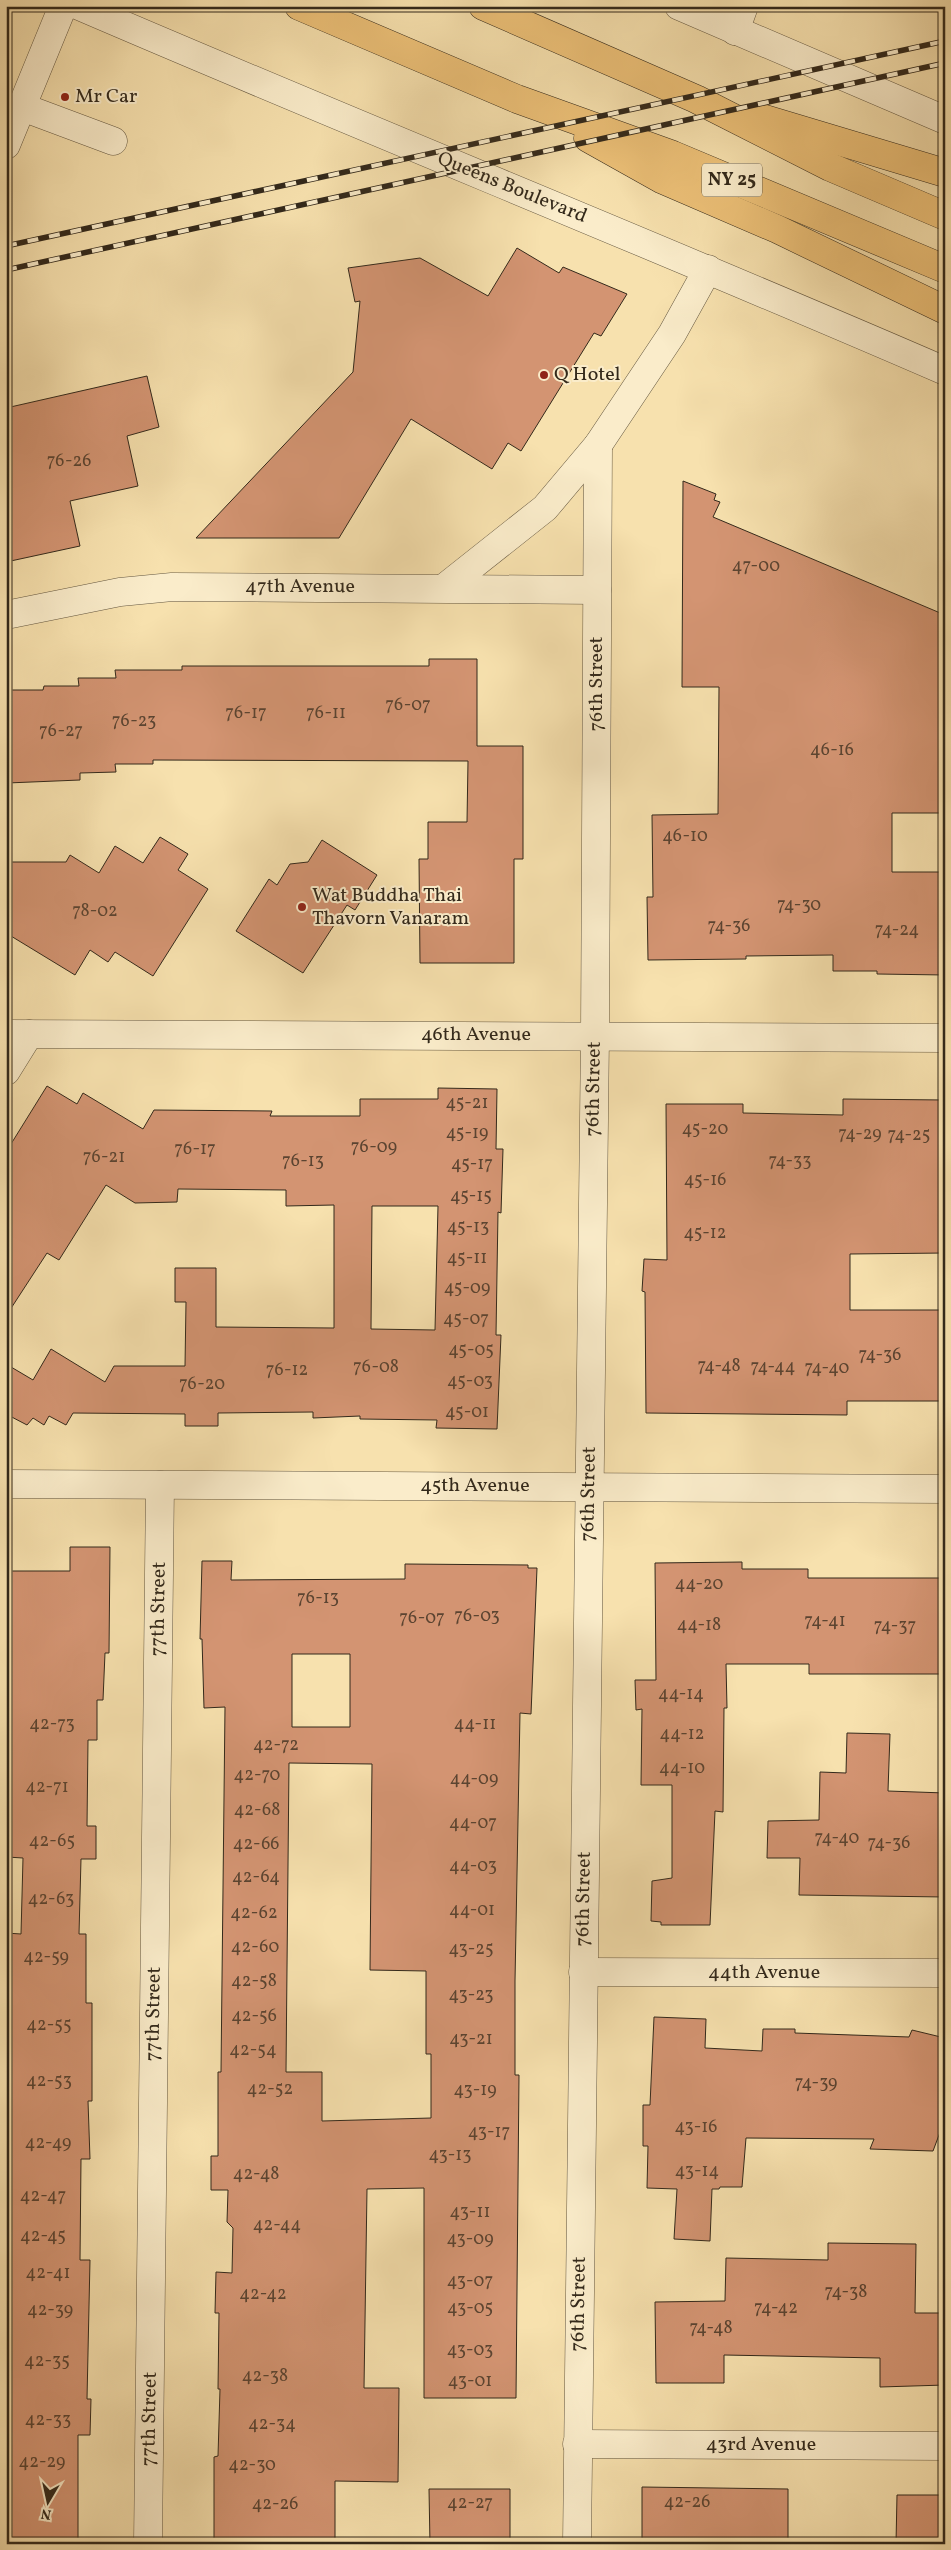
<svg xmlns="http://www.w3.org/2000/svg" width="951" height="2550" font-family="Vollkorn,serif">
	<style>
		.building { fill: #d39472; stroke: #33291b; fill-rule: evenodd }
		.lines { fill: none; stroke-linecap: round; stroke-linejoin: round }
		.minor-casing { stroke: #645740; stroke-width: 29 }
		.major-casing { stroke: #33291b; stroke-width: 29 }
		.minor { stroke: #faecca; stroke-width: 28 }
		.major { stroke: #ecc077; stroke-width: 28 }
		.rail-casing { stroke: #33291b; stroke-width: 5.5 }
		.rail { stroke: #faecca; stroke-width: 4; stroke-dasharray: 11; stroke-linecap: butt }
		.poi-dot { fill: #8f2418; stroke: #faecca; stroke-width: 2 }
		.labels { text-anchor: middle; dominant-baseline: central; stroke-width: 4; stroke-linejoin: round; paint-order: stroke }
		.number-label { font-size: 18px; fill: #5b4431 }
		.shield { fill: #faecca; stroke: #6f6450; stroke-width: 1 }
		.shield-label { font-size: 19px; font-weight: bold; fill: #33291b }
		.poi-label { font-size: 20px; fill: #33291b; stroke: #faecca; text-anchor: start }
		.street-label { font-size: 20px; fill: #33291b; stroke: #faecca }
	</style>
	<rect width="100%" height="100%" fill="#f7e1ae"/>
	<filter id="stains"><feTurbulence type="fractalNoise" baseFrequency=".004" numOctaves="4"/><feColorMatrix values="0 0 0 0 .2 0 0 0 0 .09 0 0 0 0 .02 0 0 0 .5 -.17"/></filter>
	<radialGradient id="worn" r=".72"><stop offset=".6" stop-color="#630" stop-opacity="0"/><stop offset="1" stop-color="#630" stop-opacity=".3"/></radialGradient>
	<g class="building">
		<polygon points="517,248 559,273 563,267 627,294 601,336 594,333 521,451 508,443 492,469 411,419 339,538 196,538 353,372 360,301 355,302 348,268 420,258 488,296"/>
		<polygon points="147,376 159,427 127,436 138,486 70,501 80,546 6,562 6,408"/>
		<polygon points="683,481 716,494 714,500 720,502 713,517 945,615 945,813 892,813 892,872 945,872 945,975 877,974 877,971 833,971 833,955 746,956 746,959 648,960 647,897 653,897 652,815 718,814 719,687 682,687"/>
		<polygon points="429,659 477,659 477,746 523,746 523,859 514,859 514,963 420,963 419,859 428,859 428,822 467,822 468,761 153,760 153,764 115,764 116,772 80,773 80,780 7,783 6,690 43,690 44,686 79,686 78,678 116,678 115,670 182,670 182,666 429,666"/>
		<polygon points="160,837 188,854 178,870 208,889 153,976 115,952 108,962 90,950 75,975 6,933 6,862 66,862 70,855 99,873 115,846 143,863"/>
		<polygon points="322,840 377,875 355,910 347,905 303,973 236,931 269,879 277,885 290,864 308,862"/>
		<path d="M47,1086L77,1104L83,1093L143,1129L154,1110L272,1111L270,1116H360V1099H438V1088L497,1089L496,1149H503L501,1213L498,1212L496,1335H501L497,1429L436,1428L437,1420L360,1419V1416L313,1418V1412L218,1413V1426H185V1414L73,1413L66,1425L49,1416L44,1425L33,1418L27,1425L6,1414V1364L33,1380L51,1349L105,1382L114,1366H185L186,1302H175V1268H216V1327L334,1328V1205L286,1206V1190L178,1189L177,1202L135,1203L106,1185L59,1260L47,1253L6,1316V1152ZM372,1206H438L435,1330L371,1329Z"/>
		<polygon points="843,1099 945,1100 945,1253 850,1254 850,1310 945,1310 945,1401 847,1401 847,1415 646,1413 645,1292 642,1291 644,1259 667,1260 666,1104 743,1104 743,1113 843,1115"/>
		<polygon points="70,1547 110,1547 109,1653 105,1653 103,1700 97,1700 97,1740 88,1740 87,1826 96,1826 96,1859 81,1859 79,1934 86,1934 86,2003 92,2003 92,2101 88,2101 90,2159 81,2159 80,2260 90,2260 87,2399 91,2399 90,2435 78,2435 78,2544 6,2544 6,1933 21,1934 23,1858 7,1857 6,1571 70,1571"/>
		<path d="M202,1561H232L231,1580L405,1579V1564L528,1565V1568H537L531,1714L520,1713L515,1981V2075H519L516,2398H424V2188L367,2189L364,2388H399L398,2482L335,2481V2544H214V2457L218,2456L220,2389H218L219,2313H215L216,2272L232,2273L233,2228L227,2222L228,2190H211V2156H218V2072H221L225,1707L204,1708L202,1639H200ZM292,1654H350V1727H292ZM289,1763L372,1764L370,1970L426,1971V2054H431V2118L322,2121V2072H286Z"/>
		<polygon points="742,1562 742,1569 808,1569 808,1578 945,1578 945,1674 809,1674 809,1664 726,1664 727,1708 724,1708 723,1812 715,1811 710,1925 661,1925 661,1922 651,1921 652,1881 672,1878 672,1785 641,1785 642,1709 636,1710 635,1680 656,1680 655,1563"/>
		<polygon points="847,1733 890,1734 888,1791 945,1793 945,1897 799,1895 800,1858 767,1858 768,1821 819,1820 820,1772 846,1773"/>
		<polygon points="654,2017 706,2019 705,2048 762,2051 763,2029 795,2029 795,2033 909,2037 912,2030 945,2038 945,2119 933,2151 870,2149 874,2139 746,2138 742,2187 720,2187 719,2189 712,2189 710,2241 674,2239 677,2189 647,2188 648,2146 643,2146 643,2105 650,2105"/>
		<polygon points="828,2243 916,2244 915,2313 945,2313 945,2385 880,2387 880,2358 724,2355 724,2383 656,2383 655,2302 725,2301 726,2258 828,2260"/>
		<polygon points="642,2487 788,2489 788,2544 642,2544"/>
		<polygon points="429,2489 510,2489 510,2544 430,2544"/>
		<polygon points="897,2495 945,2495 945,2544 896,2544"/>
	</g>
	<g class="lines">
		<g class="minor-casing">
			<g id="minor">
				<path d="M79,6C367,130 657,246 945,371"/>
				<polyline points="679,6 945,120"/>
				<polyline points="735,31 744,6"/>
				<polyline points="22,107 113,141"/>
				<polyline points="6,145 63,6"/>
				<polyline points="444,588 545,508 598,445 672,334 708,269"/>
				<polyline points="6,615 120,592 172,587 597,590"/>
				<polyline points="6,1034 945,1038"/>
				<polyline points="6,1071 29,1034"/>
				<polyline points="6,1484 945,1489"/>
				<polyline points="583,1972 945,1973"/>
				<polyline points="577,2444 945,2446"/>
				<polyline points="148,2544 160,1485"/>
				<polyline points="577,2544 595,1036 598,445"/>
			</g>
		</g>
		<g class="major-casing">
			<g id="major">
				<polyline points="299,6 517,99 673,155 945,269"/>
				<polyline points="483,6 696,99 830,167 945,216"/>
				<polyline points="758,117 945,173"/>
				<polyline points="588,138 663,180 777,229 945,310"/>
			</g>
		</g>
		<use href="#minor" class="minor"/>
		<use href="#major" class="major"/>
		<g class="rail-casing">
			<g id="rail">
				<polyline points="6,246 945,41"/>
				<polyline points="6,270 945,63"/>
			</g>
		</g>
		<use href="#rail" class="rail"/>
	</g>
	<g class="poi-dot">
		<circle cx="65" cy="97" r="5"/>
		<circle cx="544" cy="375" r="5"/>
		<circle cx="302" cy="907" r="5"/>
	</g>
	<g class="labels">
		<g class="number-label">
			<text x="69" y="461">76-26</text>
			<text x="756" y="566">47-00</text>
			<text x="408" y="705">76-07</text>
			<text x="246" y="713">76-17</text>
			<text x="326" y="713">76-11</text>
			<text x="134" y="721">76-23</text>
			<text x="61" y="731">76-27</text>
			<text x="832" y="750">46-16</text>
			<text x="685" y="836">46-10</text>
			<text x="799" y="905">74-30</text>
			<text x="95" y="911">78-02</text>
			<text x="729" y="926">74-36</text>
			<text x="897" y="930">74-24</text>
			<text x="467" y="1103">45-21</text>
			<text x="705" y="1129">45-20</text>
			<text x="467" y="1133">45-19</text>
			<text x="860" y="1134">74-29</text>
			<text x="909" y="1135">74-25</text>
			<text x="374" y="1147">76-09</text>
			<text x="195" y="1149">76-17</text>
			<text x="104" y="1157">76-21</text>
			<text x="303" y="1161">76-13</text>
			<text x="790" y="1161">74-33</text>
			<text x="472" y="1164">45-17</text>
			<text x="705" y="1180">45-16</text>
			<text x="471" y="1196">45-15</text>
			<text x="468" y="1227">45-13</text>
			<text x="705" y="1233">45-12</text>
			<text x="467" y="1258">45-11</text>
			<text x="467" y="1288">45-09</text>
			<text x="466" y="1319">45-07</text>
			<text x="471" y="1350">45-05</text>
			<text x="880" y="1355">74-36</text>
			<text x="719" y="1366">74-48</text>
			<text x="376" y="1367">76-08</text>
			<text x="773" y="1367">74-44</text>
			<text x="827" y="1368">74-40</text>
			<text x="287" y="1370">76-12</text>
			<text x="470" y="1381">45-03</text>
			<text x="202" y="1384">76-20</text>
			<text x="467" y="1412">45-01</text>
			<text x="699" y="1584">44-20</text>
			<text x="318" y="1598">76-13</text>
			<text x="477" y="1616">76-03</text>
			<text x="422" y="1618">76-07</text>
			<text x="825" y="1621">74-41</text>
			<text x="699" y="1625">44-18</text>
			<text x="895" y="1626">74-37</text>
			<text x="681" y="1694">44-14</text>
			<text x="52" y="1724">42-73</text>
			<text x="475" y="1724">44-11</text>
			<text x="682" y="1734">44-12</text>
			<text x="276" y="1745">42-72</text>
			<text x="682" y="1768">44-10</text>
			<text x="257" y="1775">42-70</text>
			<text x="474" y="1779">44-09</text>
			<text x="47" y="1787">42-71</text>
			<text x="257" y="1810">42-68</text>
			<text x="473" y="1823">44-07</text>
			<text x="837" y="1838">74-40</text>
			<text x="52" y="1841">42-65</text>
			<text x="889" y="1843">74-36</text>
			<text x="256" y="1844">42-66</text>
			<text x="473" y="1866">44-03</text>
			<text x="256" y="1877">42-64</text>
			<text x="51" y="1899">42-63</text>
			<text x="472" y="1910">44-01</text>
			<text x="254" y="1913">42-62</text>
			<text x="255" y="1947">42-60</text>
			<text x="471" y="1949">43-25</text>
			<text x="46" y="1957">42-59</text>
			<text x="254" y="1981">42-58</text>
			<text x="471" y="1995">43-23</text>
			<text x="254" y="2016">42-56</text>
			<text x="49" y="2025">42-55</text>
			<text x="471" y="2039">43-21</text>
			<text x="253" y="2050">42-54</text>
			<text x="49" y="2081">42-53</text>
			<text x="816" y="2083">74-39</text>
			<text x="270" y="2089">42-52</text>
			<text x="475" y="2090">43-19</text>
			<text x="696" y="2127">43-16</text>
			<text x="489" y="2132">43-17</text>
			<text x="48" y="2143">42-49</text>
			<text x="450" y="2155">43-13</text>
			<text x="697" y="2171">43-14</text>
			<text x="256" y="2174">42-48</text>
			<text x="43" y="2196">42-47</text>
			<text x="470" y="2212">43-11</text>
			<text x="277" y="2225">42-44</text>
			<text x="43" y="2236">42-45</text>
			<text x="470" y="2239">43-09</text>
			<text x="48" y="2273">42-41</text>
			<text x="470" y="2281">43-07</text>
			<text x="846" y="2292">74-38</text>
			<text x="263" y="2294">42-42</text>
			<text x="470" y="2308">43-05</text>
			<text x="776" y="2308">74-42</text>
			<text x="50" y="2310">42-39</text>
			<text x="711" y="2328">74-48</text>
			<text x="470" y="2350">43-03</text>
			<text x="47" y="2361">42-35</text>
			<text x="265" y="2376">42-38</text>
			<text x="470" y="2381">43-01</text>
			<text x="48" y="2420">42-33</text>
			<text x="272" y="2424">42-34</text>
			<text x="42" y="2462">42-29</text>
			<text x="252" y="2465">42-30</text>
			<text x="687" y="2502">42-26</text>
			<text x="470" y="2503">42-27</text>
			<text x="275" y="2504">42-26</text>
		</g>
		<rect class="shield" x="702" y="163.5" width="60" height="33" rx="4"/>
		<g class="shield-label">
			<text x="732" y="180">NY 25</text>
		</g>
		<g class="poi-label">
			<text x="75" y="97">Mr Car</text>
			<text x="554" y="375">Q Hotel</text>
			<text x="312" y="896">Wat Buddha Thai<tspan x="312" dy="23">Thavorn Vanaram</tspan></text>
		</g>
		<g class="street-label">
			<text transform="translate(512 188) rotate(22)">Queens Boulevard</text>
			<text x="300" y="587">47th Avenue</text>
			<text transform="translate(597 684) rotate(-90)">76th Street</text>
			<text x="476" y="1035">46th Avenue</text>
			<text transform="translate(594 1089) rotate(-89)">76th Street</text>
			<text x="475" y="1486">45th Avenue</text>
			<text transform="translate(589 1494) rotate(-89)">76th Street</text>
			<text transform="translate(159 1609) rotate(-89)">77th Street</text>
			<text transform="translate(584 1899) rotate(-89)">76th Street</text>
			<text x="764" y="1973">44th Avenue</text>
			<text transform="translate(154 2014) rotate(-89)">77th Street</text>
			<text transform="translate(579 2304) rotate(-89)">76th Street</text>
			<text transform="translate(150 2419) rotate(-89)">77th Street</text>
			<text x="761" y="2445">43rd Avenue</text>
		</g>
	</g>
	<rect width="951" height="2550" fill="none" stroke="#f7e1ae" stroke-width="25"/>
	<rect x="8" y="8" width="936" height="2535" fill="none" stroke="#33291b" stroke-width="2.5"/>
	<rect x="12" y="12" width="926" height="2525" fill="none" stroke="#33291b"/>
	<g transform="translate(48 2502) rotate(189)" stroke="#faecca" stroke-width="4" paint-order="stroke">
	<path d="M0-4L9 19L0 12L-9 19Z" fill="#33291b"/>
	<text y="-8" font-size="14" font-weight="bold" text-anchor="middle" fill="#33291b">N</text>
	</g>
	<rect width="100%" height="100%" filter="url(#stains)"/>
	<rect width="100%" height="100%" fill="url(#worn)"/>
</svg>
